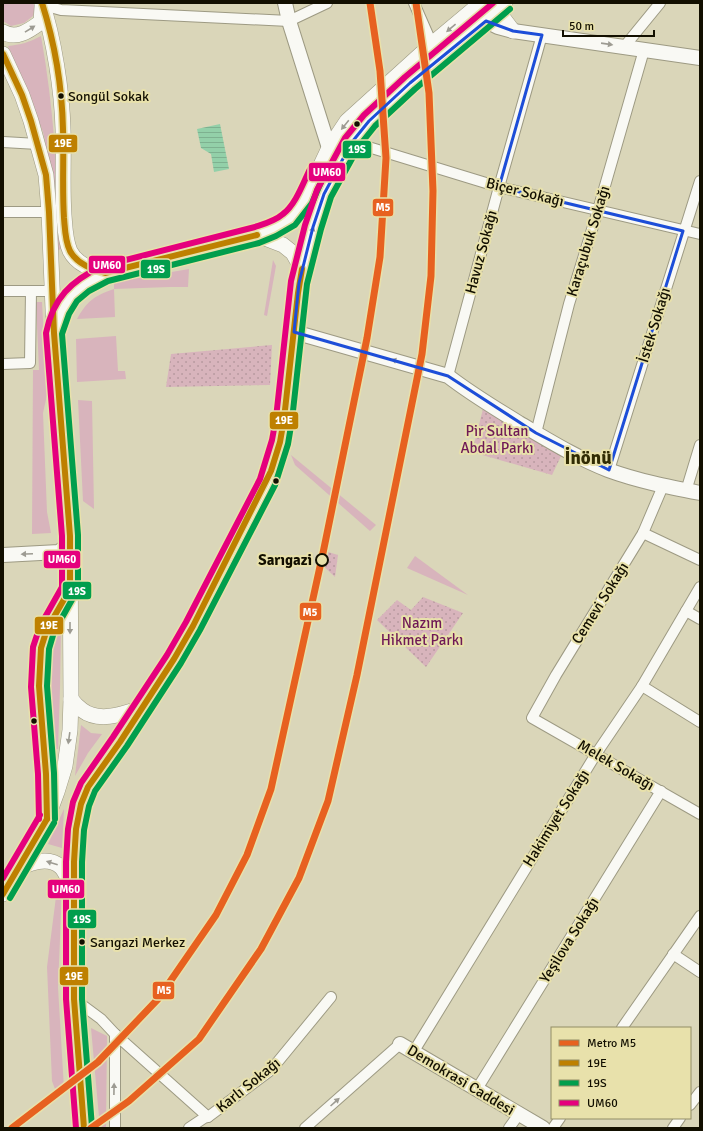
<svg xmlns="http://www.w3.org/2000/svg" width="703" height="1131" font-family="Signika,sans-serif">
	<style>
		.green { fill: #d8b4bc }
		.park { fill: url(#park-dots) }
		.water { fill: url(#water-rules) }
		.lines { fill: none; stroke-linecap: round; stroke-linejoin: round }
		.street-casing { stroke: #9d9a83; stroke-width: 12 }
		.secondary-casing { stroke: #9d9a83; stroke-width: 16 }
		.primary-casing { stroke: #9d9a83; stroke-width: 16 }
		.street { stroke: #f9f9f4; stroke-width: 10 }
		.secondary { stroke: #f9f9f4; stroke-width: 14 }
		.primary { stroke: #f9f9f4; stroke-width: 15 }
		.bus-1-casing { stroke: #e8e1ab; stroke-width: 9 }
		.bus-2-casing { stroke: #e8e1ab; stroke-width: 9 }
		.bus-3-casing { stroke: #e8e1ab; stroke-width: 9 }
		.bus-1 { stroke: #be8000; stroke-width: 6 }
		.bus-2 { stroke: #019e4d; stroke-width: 6 }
		.bus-3 { stroke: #e5007d; stroke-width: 6 }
		.metro-1-casing { stroke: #e8e1ab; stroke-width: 10 }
		.metro-1 { stroke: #e76120; stroke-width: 7 }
		.oneway { fill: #9d9b92 }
		.marked { fill: none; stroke: #1d4ed8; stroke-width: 3; stroke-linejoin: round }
		.bus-dot { fill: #120f00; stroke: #e8e1ab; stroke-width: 1.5 }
		.stop-dot { fill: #e8e1ab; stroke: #120f00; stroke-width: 2 }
		.labels { text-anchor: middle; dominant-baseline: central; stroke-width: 4; stroke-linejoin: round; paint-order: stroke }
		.bus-label { font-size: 14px; fill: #120f00; stroke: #e8e1ab; text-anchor: start }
		.street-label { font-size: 15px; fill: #120f00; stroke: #e8e1ab }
		.park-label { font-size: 15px; fill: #6f1956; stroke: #e8e1ab }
		.stop-label { font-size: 15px; font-weight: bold; fill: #120f00; stroke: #e8e1ab; text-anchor: end }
		.district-label { font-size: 19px; font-weight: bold; fill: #312c04; stroke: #e8e1ab }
		.line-badge { stroke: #e8e1ab; stroke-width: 1.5 }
		.badge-label { font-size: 11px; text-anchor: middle; font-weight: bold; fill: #fff }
	</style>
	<defs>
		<pattern id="park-dots" width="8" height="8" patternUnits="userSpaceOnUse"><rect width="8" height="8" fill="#d8b4bc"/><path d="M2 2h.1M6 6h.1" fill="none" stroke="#b89aa0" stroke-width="1.8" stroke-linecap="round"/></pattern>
		<pattern id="water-rules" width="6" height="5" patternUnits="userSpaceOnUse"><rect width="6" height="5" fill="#93d0a9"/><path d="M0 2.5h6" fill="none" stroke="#7eb190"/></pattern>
	</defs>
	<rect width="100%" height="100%" fill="#dad6b9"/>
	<g class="green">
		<polygon points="3,3 33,3 35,7 33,16 24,23 11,26 3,21"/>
		<path d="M41,36C54,107 57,178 62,249L58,250L53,179L43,132L8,46C20,45 30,42 41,36Z"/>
		<polygon points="273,260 276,266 267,316 264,315"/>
		<path d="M189,269L188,287H170L114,289L115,317L77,319C87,301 94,296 114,289V282Z"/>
		<polygon points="36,302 42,302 47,395 43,413 47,512 51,533 32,534 33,370 39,370"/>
		<polygon points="116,336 118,371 125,371 126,379 77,382 76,339"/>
		<polygon points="78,400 92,401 94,509 83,501"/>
		<polygon points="291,455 376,525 370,531 295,465"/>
		<polygon points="415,556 468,595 407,568"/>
		<polygon points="61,626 60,688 58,749 49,749 46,684 52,630"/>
		<polygon points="81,725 91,733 102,734 88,753 75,776"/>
		<polygon points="64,809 62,848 48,844"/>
		<polygon points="57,889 62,889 58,987 64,1089 55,1089 52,1081 47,967"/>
		<polygon points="91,1028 107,1036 106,1128 100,1128"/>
	</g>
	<g class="park">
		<polygon points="272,345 270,385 166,387 171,354"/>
		<polygon points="483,409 562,454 552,475 472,452"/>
		<polygon points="325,551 338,555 335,577 318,561"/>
		<polygon points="423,597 463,613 426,667 377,620 397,600 411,610"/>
	</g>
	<polygon class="water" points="220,124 229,169 214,172 211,154 201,148 197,129"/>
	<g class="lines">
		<g class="street-casing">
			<g id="street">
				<polyline points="414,3 432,44"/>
				<polyline points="43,5 61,10 289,21 327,3"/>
				<polyline points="624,47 660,3"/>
				<polyline points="3,142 38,144"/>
				<polyline points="352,142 499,187 700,234"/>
				<polyline points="3,212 49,212"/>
				<polyline points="3,291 52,291"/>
				<polyline points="3,364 30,363 31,291"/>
				<polyline points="448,376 499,187 542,35"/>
				<polyline points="536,433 569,304 598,210 644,50"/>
				<polyline points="609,470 700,181"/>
				<polyline points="663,486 643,533 556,675 532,718 700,814"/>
				<polyline points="686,491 700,445"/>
				<polyline points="643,533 700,560"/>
				<polyline points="686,611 700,619"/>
				<polyline points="642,686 700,722"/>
				<polyline points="673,954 700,972"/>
				<polyline points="74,999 101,1019 115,1034 208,1117"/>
				<polyline points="622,1028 700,916"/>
				<polyline points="414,1051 596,754 642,686 700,587"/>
				<polyline points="477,1089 661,791"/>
				<polyline points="690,1105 700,1092"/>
				<polyline points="115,1128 115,1034"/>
				<polyline points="189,1128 204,1118 208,1117 271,1070 331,997"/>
				<polyline points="305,1128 400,1044"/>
				<polyline points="509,1128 519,1114"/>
				<polyline points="553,1128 560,1118"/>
				<polyline points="673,1128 680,1118"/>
			</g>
		</g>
		<g class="secondary-casing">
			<g id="secondary">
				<polyline points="285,3 289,21 329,148"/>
				<polyline points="486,21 498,27 513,31 700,58"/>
				<path d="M294,332L448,376C471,394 495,408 519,423C548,440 577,458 608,470C638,481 669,487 700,493"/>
				<polyline points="3,555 59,552 65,547 70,536"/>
				<polyline points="400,1044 543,1128"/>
			</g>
		</g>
		<g class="primary-casing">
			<g id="primary">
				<path d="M42,3C54,38 62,92 63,129C64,158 62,187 64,215C65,227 65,240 70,251C77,265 92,269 105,273L257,235L289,220L305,199L329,148L347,121L432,44L481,3"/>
				<polyline points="497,3 497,10 513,31"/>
				<path d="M3,32C17,40 30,30 41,22L42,7"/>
				<polyline points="3,54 22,95 31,121 46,175 49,212 54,333 70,536 71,699 70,730 65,766 57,792 47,819 3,894"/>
				<polyline points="257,235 283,245 293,253 302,269"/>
				<path d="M56,325C63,296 80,286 105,273"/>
				<path d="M71,699C74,703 78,707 82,710C99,723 123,714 141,708"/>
				<path d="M16,870C29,863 48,855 61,867C66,872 70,883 73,890"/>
				<polyline points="84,1128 74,999 74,862 76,829 81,804 88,787 120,742 174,659 193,626 267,482 271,471 280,442 284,419 299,283 313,227 324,194 352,142 369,121 410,83 505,3"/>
			</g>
		</g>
		<use href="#street" class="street"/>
		<use href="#secondary" class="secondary"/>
		<use href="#primary" class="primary"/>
		<g class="bus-1-casing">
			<g id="bus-1">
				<path d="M42,3C55,44 62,87 63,129C64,159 62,188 64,218C65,229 65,241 70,251C77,264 92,269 105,273L257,235"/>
				<polyline points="3,54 22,95 31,121 46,175 49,212 54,333 70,536 70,589 47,629 41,648 39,686 46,774 47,819"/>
				<polyline points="3,894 47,819"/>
				<polyline points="84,1128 74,999 74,862 76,829 81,804 88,787 120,742 174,659 193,626 271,471 280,442 284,419 298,293 302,269"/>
			</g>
		</g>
		<g class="bus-2-casing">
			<g id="bus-2">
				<polyline points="55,819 54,773 47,686 49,649 54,632 78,589 78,535 62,334 69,314 77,301 89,291 108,281 259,243 276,236 295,225 312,203 324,175"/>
				<polyline points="10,898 54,823"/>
				<polyline points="92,1127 82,999 82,862 84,830 89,806 95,791 127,746 181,663 200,630 275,485 288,444 292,420 307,284 321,229 331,197 359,146 375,126 415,89 510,9"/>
			</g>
		</g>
		<g class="bus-3-casing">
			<g id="bus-3">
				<path d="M39,819L38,774L31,687L33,647L40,626L62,587V536L46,333C53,298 71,281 102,266L255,227C264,224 275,221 283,214C296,204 303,183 310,169"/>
				<polyline points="3,878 40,815"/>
				<polyline points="76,1128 66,999 66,862 68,829 73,802 81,783 113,737 167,655 186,622 260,479 272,440 276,418 291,281 305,225 317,190 345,138 364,115 405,77 493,3"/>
			</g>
		</g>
		<use href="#bus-1" class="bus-1"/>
		<use href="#bus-2" class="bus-2"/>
		<use href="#bus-3" class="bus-3"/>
		<g class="metro-1-casing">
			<g id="metro-1">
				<polyline points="12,1128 98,1062 158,999 216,915 247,855 271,789 323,553 367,338 380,257 386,158 380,71 370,3"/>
				<polyline points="91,1128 129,1101 199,1039 261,949 299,878 328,801 357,675 422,354 431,276 433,191 429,93 416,3"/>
			</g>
		</g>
		<use href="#metro-1" class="metro-1"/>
	</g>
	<defs><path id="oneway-solid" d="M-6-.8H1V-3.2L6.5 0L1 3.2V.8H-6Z"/></defs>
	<g class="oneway">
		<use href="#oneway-solid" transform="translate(451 28) rotate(140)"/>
		<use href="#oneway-solid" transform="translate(30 29) rotate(-32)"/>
		<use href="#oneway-solid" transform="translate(607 44) rotate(8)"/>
		<use href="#oneway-solid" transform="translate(345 125) rotate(129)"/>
		<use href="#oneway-solid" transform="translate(312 232) rotate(-75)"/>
		<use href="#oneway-solid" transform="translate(397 361) rotate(-164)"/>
		<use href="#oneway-solid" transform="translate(27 554) rotate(178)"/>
		<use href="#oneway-solid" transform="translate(70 628) rotate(90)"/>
		<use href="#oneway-solid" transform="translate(69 738) rotate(98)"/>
		<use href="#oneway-solid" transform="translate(52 863) rotate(-162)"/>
		<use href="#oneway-solid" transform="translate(114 1089) rotate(-89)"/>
		<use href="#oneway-solid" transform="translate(335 1102) rotate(-42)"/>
	</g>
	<path class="marked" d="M486,21L513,31L542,35L499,187L683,231L609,470L536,433L448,376L294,332L299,283L313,227L324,194L352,142L369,121L410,83Z"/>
	<g class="bus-dot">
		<circle cx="61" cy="96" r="3.5"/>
		<circle cx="357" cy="124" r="3.5"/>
		<circle cx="276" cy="481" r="3.5"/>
		<circle cx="34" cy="721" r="3.5"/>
		<circle cx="82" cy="942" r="3.5"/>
	</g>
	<circle class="stop-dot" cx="322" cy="560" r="6"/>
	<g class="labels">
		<g class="bus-label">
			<text x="68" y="96">Songül Sokak</text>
			<text x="90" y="942">Sarıgazi Merkez</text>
		</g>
		<g class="street-label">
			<text transform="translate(525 192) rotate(14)">Biçer Sokağı</text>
			<text transform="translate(588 241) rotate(-73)">Karaçubuk Sokağı</text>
			<text transform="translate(481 252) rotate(-75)">Havuz Sokağı</text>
			<text transform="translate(654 325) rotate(-73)">İstek Sokağı</text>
			<text transform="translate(600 603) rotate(-58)">Cemevi Sokağı</text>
			<text transform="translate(616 765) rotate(30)">Melek Sokağı</text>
			<text transform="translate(556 818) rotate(-58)">Hakimiyet Sokağı</text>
			<text transform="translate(569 940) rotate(-58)">Yeşilova Sokağı</text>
			<text transform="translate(461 1080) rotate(31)">Demokrasi Caddesi</text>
			<text transform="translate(248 1085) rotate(-39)">Karlı Sokağı</text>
		</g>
		<g class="park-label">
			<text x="497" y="431">Pir Sultan<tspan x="497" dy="17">Abdal Parkı</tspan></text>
			<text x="422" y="623">Nazım<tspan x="422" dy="17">Hikmet Parkı</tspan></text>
		</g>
		<g class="stop-label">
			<text x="312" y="560">Sarıgazi</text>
		</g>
		<g class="district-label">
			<text x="588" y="458">İnönü</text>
		</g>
	</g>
	<g class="line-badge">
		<rect x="48" y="134" width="30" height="19" rx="4" fill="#be8000"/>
		<rect x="342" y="140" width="30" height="19" rx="4" fill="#019e4d"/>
		<rect x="308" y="162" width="38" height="20" rx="4" fill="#e5007d"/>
		<rect x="372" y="198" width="22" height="19" rx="4" fill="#e76120"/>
		<rect x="88" y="255" width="38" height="19" rx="4" fill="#e5007d"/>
		<rect x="140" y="259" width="31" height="20" rx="4" fill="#019e4d"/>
		<rect x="269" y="411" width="30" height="19" rx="4" fill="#be8000"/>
		<rect x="43" y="550" width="38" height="19" rx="4" fill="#e5007d"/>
		<rect x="62" y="581" width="30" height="19" rx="4" fill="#019e4d"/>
		<rect x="299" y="602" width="23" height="19" rx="4" fill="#e76120"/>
		<rect x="34" y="616" width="30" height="19" rx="4" fill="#be8000"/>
		<rect x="47" y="879" width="38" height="20" rx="4" fill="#e5007d"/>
		<rect x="67" y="909" width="30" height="20" rx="4" fill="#019e4d"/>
		<rect x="59" y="966" width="30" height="20" rx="4" fill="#be8000"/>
		<rect x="152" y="981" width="23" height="19" rx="4" fill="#e76120"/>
	</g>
	<g class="badge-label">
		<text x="63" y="147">19E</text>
		<text x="357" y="153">19S</text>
		<text x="327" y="176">UM60</text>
		<text x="383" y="211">M5</text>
		<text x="107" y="269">UM60</text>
		<text x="156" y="273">19S</text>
		<text x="284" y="424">19E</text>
		<text x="62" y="563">UM60</text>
		<text x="77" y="595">19S</text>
		<text x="310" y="616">M5</text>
		<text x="49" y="629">19E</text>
		<text x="66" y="893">UM60</text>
		<text x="82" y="923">19S</text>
		<text x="74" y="980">19E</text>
		<text x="164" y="994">M5</text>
	</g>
	<rect width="703" height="1131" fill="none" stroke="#120f00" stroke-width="8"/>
	<rect x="551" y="1027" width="140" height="92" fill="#e8e1ab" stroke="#928d67"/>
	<rect x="559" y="1040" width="20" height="6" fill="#e76120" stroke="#928d67"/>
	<text x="587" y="1047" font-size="12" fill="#120f00">Metro M5</text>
	<rect x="559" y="1060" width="20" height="6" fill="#be8000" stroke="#928d67"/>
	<text x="587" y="1067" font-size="12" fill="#120f00">19E</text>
	<rect x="559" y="1080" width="20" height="6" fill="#019e4d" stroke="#928d67"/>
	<text x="587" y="1087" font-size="12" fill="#120f00">19S</text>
	<rect x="559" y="1100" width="20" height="6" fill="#e5007d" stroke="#928d67"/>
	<text x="587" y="1107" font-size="12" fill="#120f00">UM60</text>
	<path d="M563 30v6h91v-6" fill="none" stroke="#120f00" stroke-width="2"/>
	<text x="569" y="30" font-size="12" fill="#120f00" stroke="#e8e1ab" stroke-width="3" paint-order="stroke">50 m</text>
</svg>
